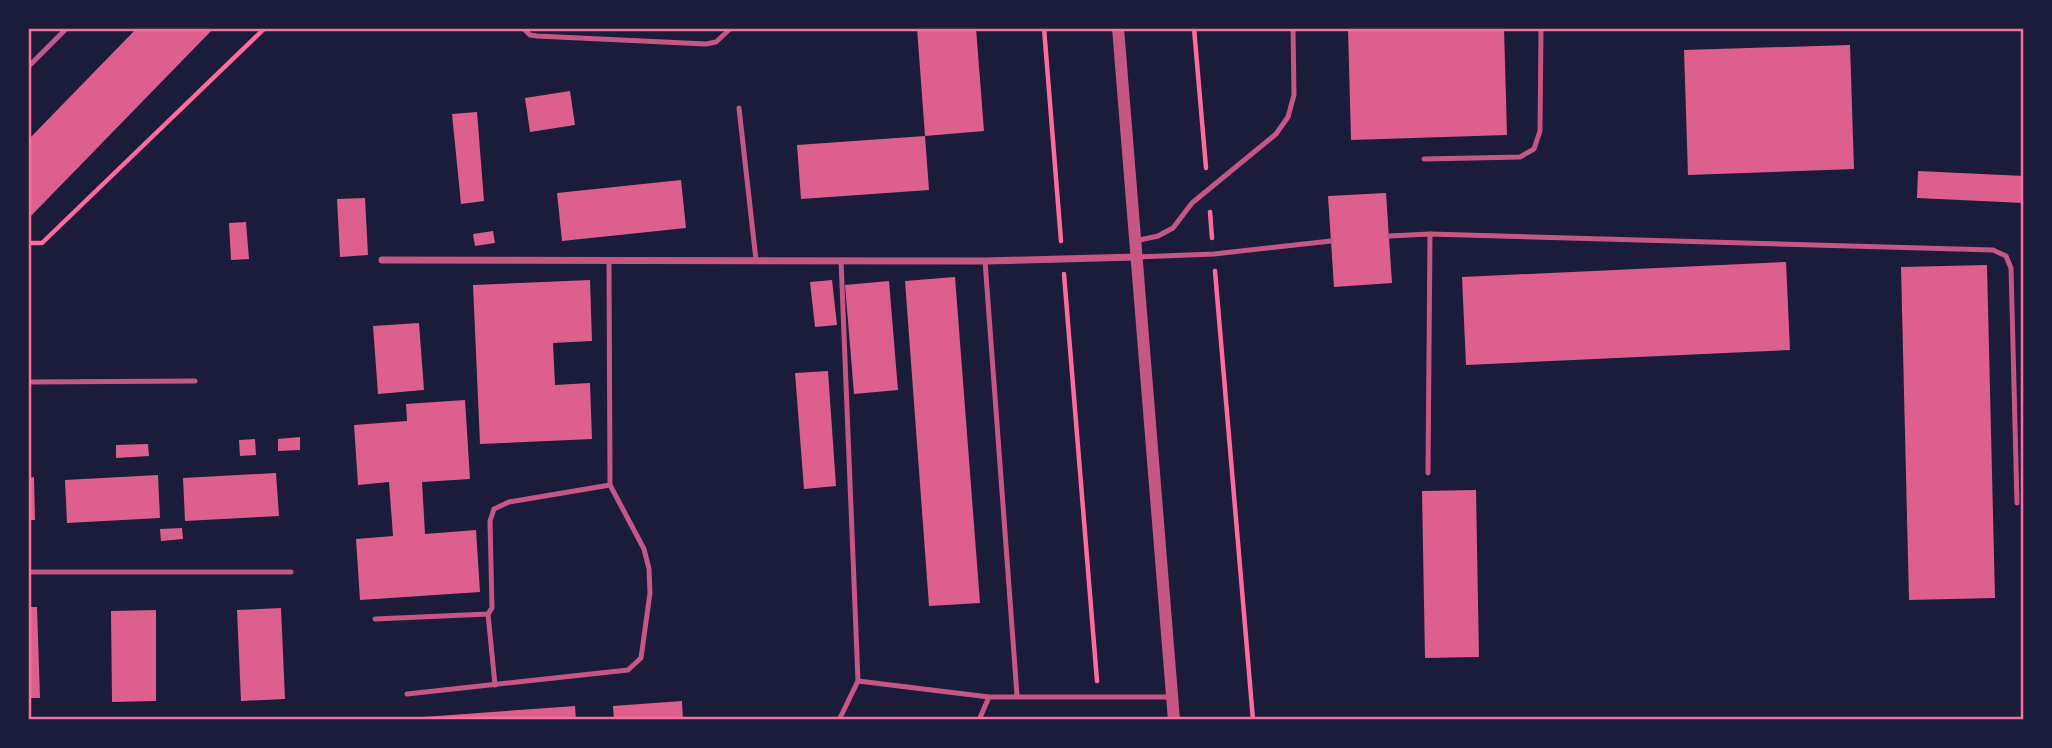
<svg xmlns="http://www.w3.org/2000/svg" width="2052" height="748" font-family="Spectral,serif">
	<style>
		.building { fill: #dd5f8e }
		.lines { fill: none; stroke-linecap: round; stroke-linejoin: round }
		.path { stroke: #ff6b9d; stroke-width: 4.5 }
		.service { stroke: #c65784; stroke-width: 5 }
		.minor { stroke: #c65784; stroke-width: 7 }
		.tertiary { stroke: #c65784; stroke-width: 12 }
		.neatline { fill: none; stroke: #ff6b9d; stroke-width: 2.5 }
	</style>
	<rect width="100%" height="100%" fill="#1b1b3a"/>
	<g class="building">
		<polygon points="137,28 214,28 28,219 28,140"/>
		<polygon points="917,28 976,28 984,131 925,136 929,190 801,199 797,145 925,136"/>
		<polygon points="1348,28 1504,28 1507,135 1351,140"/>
		<polygon points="1850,45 1854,169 1688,175 1684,50"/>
		<polygon points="570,91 575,125 530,132 525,98"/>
		<polygon points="477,112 484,201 461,204 452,114"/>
		<polygon points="1918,171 2024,176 2024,203 1917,198"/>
		<polygon points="681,180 686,228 562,241 557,193"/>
		<polygon points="1386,193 1392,283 1334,287 1328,196"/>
		<polygon points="365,198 368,255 340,257 337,199"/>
		<polygon points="246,222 249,259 231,260 229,223"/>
		<polygon points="493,231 495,243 475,246 473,234"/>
		<polygon points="1786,262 1790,350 1466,365 1462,277"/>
		<polygon points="1987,265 1995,598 1909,600 1901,267"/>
		<polygon points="955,277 980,603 929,606 905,281"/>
		<polygon points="590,280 592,341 553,343 555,385 590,383 592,439 480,444 473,285"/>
		<polygon points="832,280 837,325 815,327 810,282"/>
		<polygon points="889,281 898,390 854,394 845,285"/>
		<polygon points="419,323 424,390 378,394 373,326"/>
		<polygon points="828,371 836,486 804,489 795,373"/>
		<polygon points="465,400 470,479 422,482 425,534 476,530 480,592 360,600 356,539 393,536 389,482 358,485 354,425 407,421 406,404"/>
		<polygon points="300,437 300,450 278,451 278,439"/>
		<polygon points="255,439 256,455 240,456 239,440"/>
		<polygon points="148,444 149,456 116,458 116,445"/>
		<polygon points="276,473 279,516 185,521 183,478"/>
		<polygon points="158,475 160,518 67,523 65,480"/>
		<polygon points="34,477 35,520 28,520 28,478"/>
		<polygon points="1476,490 1479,657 1425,658 1422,491"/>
		<polygon points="182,528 183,539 161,541 160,529"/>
		<polygon points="28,607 37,607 40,698 28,698"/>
		<polygon points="281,608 285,699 241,701 237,610"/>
		<polygon points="156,610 156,701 112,702 111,611"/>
		<polygon points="682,701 683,720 614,720 613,706"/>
		<polygon points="575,706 576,720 410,720 409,718"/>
	</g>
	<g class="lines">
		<g class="path">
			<polyline points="1044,28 1061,241"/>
			<polyline points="1194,28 1206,168"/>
			<polyline points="1210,212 1212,238"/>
			<polyline points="28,243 42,243 265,28"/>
			<polyline points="1215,271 1253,720"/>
			<polyline points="1064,274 1097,681"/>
		</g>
		<g class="service">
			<polyline points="523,28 530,35 537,36 706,44 716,42 731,28"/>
			<polyline points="28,67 67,28"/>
			<polyline points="739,108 756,260"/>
			<polyline points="1424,159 1520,157 1534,149 1540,131 1541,28"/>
			<polyline points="1389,236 1430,234 1993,250 2006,256 2011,268 2017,503"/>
			<polyline points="1135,241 1158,236 1173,228 1192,203 1276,134 1288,117 1294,95 1293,28"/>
			<polyline points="1136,257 1214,254 1331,241"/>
			<polyline points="841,260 858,681"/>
			<polyline points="985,261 1017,695"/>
			<polyline points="28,382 195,381"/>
			<polyline points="1428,473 1430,234"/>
			<polyline points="28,572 291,572"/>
			<polyline points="488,614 495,685"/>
			<polyline points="375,619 488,614 492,608 490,521 494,509 509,502 610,485"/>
			<polyline points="407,694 628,670 641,658 650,593 649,569 644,549 610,485 609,260"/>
			<polyline points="839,720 858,681 989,697 1170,697"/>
			<polyline points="979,720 989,697"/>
		</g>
		<polyline class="minor" points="382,260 985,261 1136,257"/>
		<polyline class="tertiary" points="1118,28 1174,720"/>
	</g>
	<rect width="2052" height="748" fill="none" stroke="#1b1b3a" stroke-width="60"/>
	<rect x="30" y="30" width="1992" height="688" class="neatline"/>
</svg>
